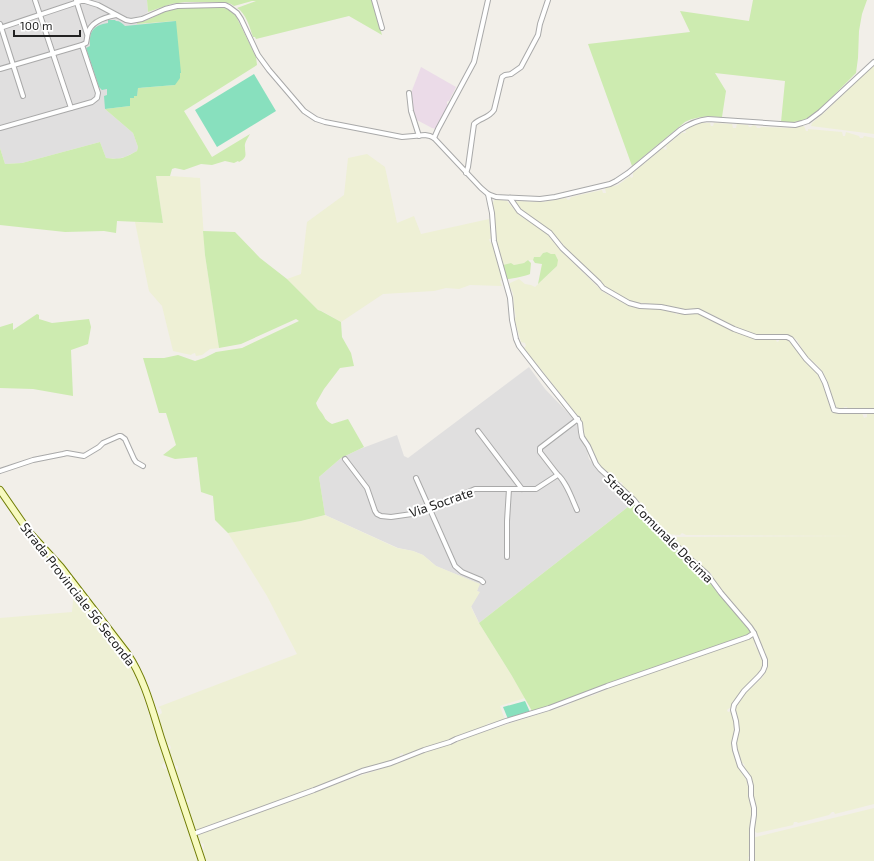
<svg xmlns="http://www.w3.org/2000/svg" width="874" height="861" font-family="'Exo 2',sans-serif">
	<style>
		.residential { fill: #e0dfdf }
		.industrial { fill: #ebdbe8 }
		.farmland { fill: #eef0d5 }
		.grass { fill: #cdebb0 }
		.pitch { fill: #88e0be }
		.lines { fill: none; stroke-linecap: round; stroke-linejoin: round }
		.street-casing { stroke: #a9a9a9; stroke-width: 6 }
		.secondary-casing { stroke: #707d05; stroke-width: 8 }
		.street { stroke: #fff; stroke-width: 4 }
		.secondary { stroke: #f7fabf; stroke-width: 6 }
		.labels { text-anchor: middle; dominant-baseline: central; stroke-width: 4; stroke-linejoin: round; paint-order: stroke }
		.street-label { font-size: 13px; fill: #222; stroke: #fff }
	</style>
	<rect width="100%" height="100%" fill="#f2efe9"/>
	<g class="residential">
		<polygon points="0,0 147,0 148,12 142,16 136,17 137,24 176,21 137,96 105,109 133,133 138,147 137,151 125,157 117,159 106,158 100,142 22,163 5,164 0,148"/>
		<polygon points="529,367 545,389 573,418 577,425 579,437 587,451 589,459 599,470 633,503 479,623 471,606 479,592 477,591 479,584 436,566 423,555 413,551 398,548 325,515 319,477 341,458 360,449 397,435 404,456 408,458"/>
	</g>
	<polygon class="industrial" points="421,67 456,87 449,101 448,101 447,102 447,104 449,105 436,129 432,128 415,119 411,93"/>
	<g class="farmland">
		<polygon points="874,65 874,134 811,126 812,123 824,113"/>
		<polygon points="701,123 710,123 711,126 713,126 714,123 732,124 733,128 736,128 737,124 748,125 749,127 751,127 753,125 756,126 757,128 760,128 761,127 793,128 804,126 806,131 808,131 808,129 842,132 843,136 845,136 846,132 859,136 860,138 863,138 864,136 874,138 874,409 848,409 847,407 844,407 843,409 835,407 827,381 823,372 817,365 806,356 797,340 792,337 787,335 766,335 766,334 763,334 763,335 755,335 739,329 709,313 696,309 684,309 664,305 633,302 620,296 605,286 575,258 553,233 523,211 519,207 515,201 543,202 566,198 568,200 570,199 571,197 602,190 603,193 606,193 605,188 618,185 630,176 631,178 633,177 633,173 663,148 665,150 667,149 666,146 683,132 683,133 686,133 685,129 694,124"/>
		<polygon points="367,154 385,167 397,223 414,216 421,234 489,219 491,239 489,239 490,242 492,243 500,270 502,280 500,281 502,286 470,285 459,289 446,288 434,291 383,294 341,322 322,311 318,310 287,279 301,274 307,222 344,195 348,158"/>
		<polygon points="156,176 170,176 200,178 205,255 219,348 210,349 202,355 196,356 195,353 192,354 191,355 173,351 162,306 149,291 135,222 163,223"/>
		<polygon points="495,199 507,201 519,215 530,222 547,234 560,250 603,292 631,307 660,309 675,313 676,315 678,313 686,314 696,313 702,314 736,332 754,339 759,340 776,340 777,342 779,341 779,340 788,340 791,341 807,364 816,372 821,379 832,412 862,413 864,418 867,417 867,413 874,413 874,804 835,814 834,812 832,812 829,815 798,823 797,822 794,822 793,825 757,833 754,831 752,783 750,776 744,767 745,766 743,763 742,763 737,749 736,743 739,730 738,720 734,711 735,709 746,692 762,678 766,671 768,665 767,657 755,629 721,589 711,576 712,575 711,573 709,573 671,538 672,537 859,536 686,535 682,533 680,535 666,534 656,525 646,511 647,510 645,507 643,507 632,495 621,486 623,484 621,482 618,483 601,468 597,462 590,447 584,436 583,424 581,420 524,348 526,346 525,343 521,342 514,318 516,317 514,308 513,293 509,285 510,283 519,279 525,284 531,285 535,287 557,266 551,254 547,252 543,253 540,257 534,257 533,260 528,260 524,263 514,265 511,263 503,265 497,248 495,232 493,202"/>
		<polygon points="325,515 397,548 413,551 423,555 436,566 480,584 477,591 480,592 471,607 479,623 512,676 525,698 500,706 505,720 491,724 489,723 487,724 486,727 451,740 403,755 403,753 400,754 400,757 379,765 349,775 247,813 212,824 203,829 195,831 186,803 189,802 189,799 186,800 176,771 178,769 178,766 175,765 169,750 171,748 170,745 168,745 158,716 162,713 161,709 158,707 297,654 267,596 228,533 301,521"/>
		<polygon points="74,590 108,633 106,635 108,638 112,638 125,655 135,673 165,761 162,765 163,768 168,770 198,861 0,861 0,618 72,612"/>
		<polygon points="752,636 756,643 754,644 756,648 758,647 761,654 759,655 761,659 763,658 764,664 758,674 741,691 731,707 727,710 728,712 731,711 733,717 735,728 732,744 739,766 747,781 750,800 752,811 750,829 750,856 748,857 749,860 750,861 206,861 203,852 204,848 204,844 199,842 196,835 356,777 387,767 420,753 458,742 458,740 568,705 584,696 592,696 620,683"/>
		<polygon points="874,808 874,861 754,861 754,838 756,837"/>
	</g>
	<g class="grass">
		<path d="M147,0H372L382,35L349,16L256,39L255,37H253C250,28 246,13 237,8L256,1H252L234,6L231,4L224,2H185L171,4L148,12Z"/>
		<path d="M753,0H867L862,14L859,31L858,58L856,73L815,114L806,119L800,121L793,122H781L785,81L715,73L726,91L722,117C709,116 697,116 685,122L632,166L588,44L690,32L680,11L749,21Z"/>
		<path d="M219,7L228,9L236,16L256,57L257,65L184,111L212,157L250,134C248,138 244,143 245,147C245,155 248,157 239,162L238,161L234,163L225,161L212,165L201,164L184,170L175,168L172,169L170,176H156L163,223L117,221L116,233L104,231L65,232L0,225V148L5,164L22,163L100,142L106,158C121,160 124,158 137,151L138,147L133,133L105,109L130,106V98L134,96H137L138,88L175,85L176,21L137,24V22C149,22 160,12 172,9C187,6 204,7 219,7Z"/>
		<path d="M203,231L235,232L260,258L287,279L318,310L321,311L341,322L342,337L351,353L354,366L340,368L324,389L316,403C318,408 318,408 321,412C326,418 323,419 332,424L348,419L364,447L341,458L319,477L325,515L301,521L228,533L215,520L213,496L201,492L197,457L175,459L163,455L176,445L166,413H159L143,358H164L178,355L195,361L204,358L216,352L242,348L299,321L296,319L241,344L219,348L205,255Z"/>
		<polygon points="547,252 551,254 555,254 558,260 557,266 538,284 542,264 535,263 533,260 534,257 540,257 543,253"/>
		<path d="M528,260L531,263L530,274C526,276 512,279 507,279L503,265L511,263L514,265L524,263Z"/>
		<polygon points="37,314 39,315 39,319 52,323 89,319 91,327 88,344 71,350 73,396 33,389 0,388 0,327 13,323 13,330"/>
		<polygon points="633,503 638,508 636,510 638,512 641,512 671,543 705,575 719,594 751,632 747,635 582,694 566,701 532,711 512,676 479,623"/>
	</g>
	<g class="pitch">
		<path d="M108,20H115L116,21C120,21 122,23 125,26L176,21L181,73H180V78L175,85L138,88L137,96H134V98H130V106L105,109L104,96L107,95V89L102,90L99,87L86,48L90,46C89,32 93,25 108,23Z"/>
		<polygon points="254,74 276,111 217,147 195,110"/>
		<polygon points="525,701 530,712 508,719 503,707"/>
	</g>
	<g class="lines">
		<g class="street-casing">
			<g id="street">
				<polyline points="35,0 71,108"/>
				<polyline points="76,0 87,34"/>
				<polyline points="374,0 382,28"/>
				<polyline points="0,24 23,96"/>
				<path d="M0,28L81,1H85L98,5L126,20L131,21L142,19L165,9L177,6L220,5H225L229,7L237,13L241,19L258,55L269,70L304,111L316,119L325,122L402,137L425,135L430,136L434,138L481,188L488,194L496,197L540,199L555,197L610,184L616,181L628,173L680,130C689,124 697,120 708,119L795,125L802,123L808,121L820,112L874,62"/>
				<path d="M0,69L82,45L86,43C87,40 87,36 88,33C91,21 106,17 116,15"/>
				<polyline points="409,93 411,111 419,136"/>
				<polyline points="0,128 92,102 97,98 98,93 82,45"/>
				<polyline points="434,138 438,129 474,62 488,0"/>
				<path d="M466,173L468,167L474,124C480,118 489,118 494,110L502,77L505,75L511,74L521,67L538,35L540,24L548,0"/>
				<polyline points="488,194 492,213 494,241 510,298 512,320 516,339 519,346 540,373 580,423 581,432 582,437 588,446 596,464 600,469 634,500 655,527 674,543 688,557 707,574 721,593 750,627 754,633 765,660 765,666 763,671 759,676 744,691 734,705 733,710 736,721 737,730 734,743 735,750 740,766 749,778 751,786 751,796 754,808 754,815 752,829 752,861"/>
				<polyline points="510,198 519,211 550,233 562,248 599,283 603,288 629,303 640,306 661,307 685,312 698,311 734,329 756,337 787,337 791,339 806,359 820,373 825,383 834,410 839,411 874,411"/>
				<polyline points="478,431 522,489"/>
				<polyline points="345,459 367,488 375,511 377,514 381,516 391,517 412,514 429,509 475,489 536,489 556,476 557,474 540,452 540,448 578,419"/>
				<polyline points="0,471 33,460 63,454 67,453 84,456 99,447 103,443 119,436 121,436 125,439 134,459 136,462 143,466"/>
				<path d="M557,474C566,481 572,499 577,510"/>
				<polyline points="416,478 455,566 462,572 481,580 483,582"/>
				<polyline points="507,557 507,521 509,489"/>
				<polyline points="193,834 314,790 362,771 391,763 424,750 450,742 456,739 506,721 549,708 607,686 748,637 754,633"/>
			</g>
		</g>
		<g class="secondary-casing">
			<path id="secondary" d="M0,490L29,532L61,567L127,653C144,678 152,709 161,738C175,779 188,820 202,861"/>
		</g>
		<use href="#street" class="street"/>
		<use href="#secondary" class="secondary"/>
	</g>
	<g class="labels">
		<g class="street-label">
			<text transform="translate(441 502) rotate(-19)">Via Socrate</text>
			<text transform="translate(659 528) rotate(45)">Strada Comunale Decima</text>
			<text transform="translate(78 594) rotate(52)">Strada Provinciale 56 Seconda</text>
		</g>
	</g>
	<path d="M14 30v6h66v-6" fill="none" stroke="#222222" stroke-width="2"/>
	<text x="20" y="30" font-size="12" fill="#222222" stroke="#ffffff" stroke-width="3" paint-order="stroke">100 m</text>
</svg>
